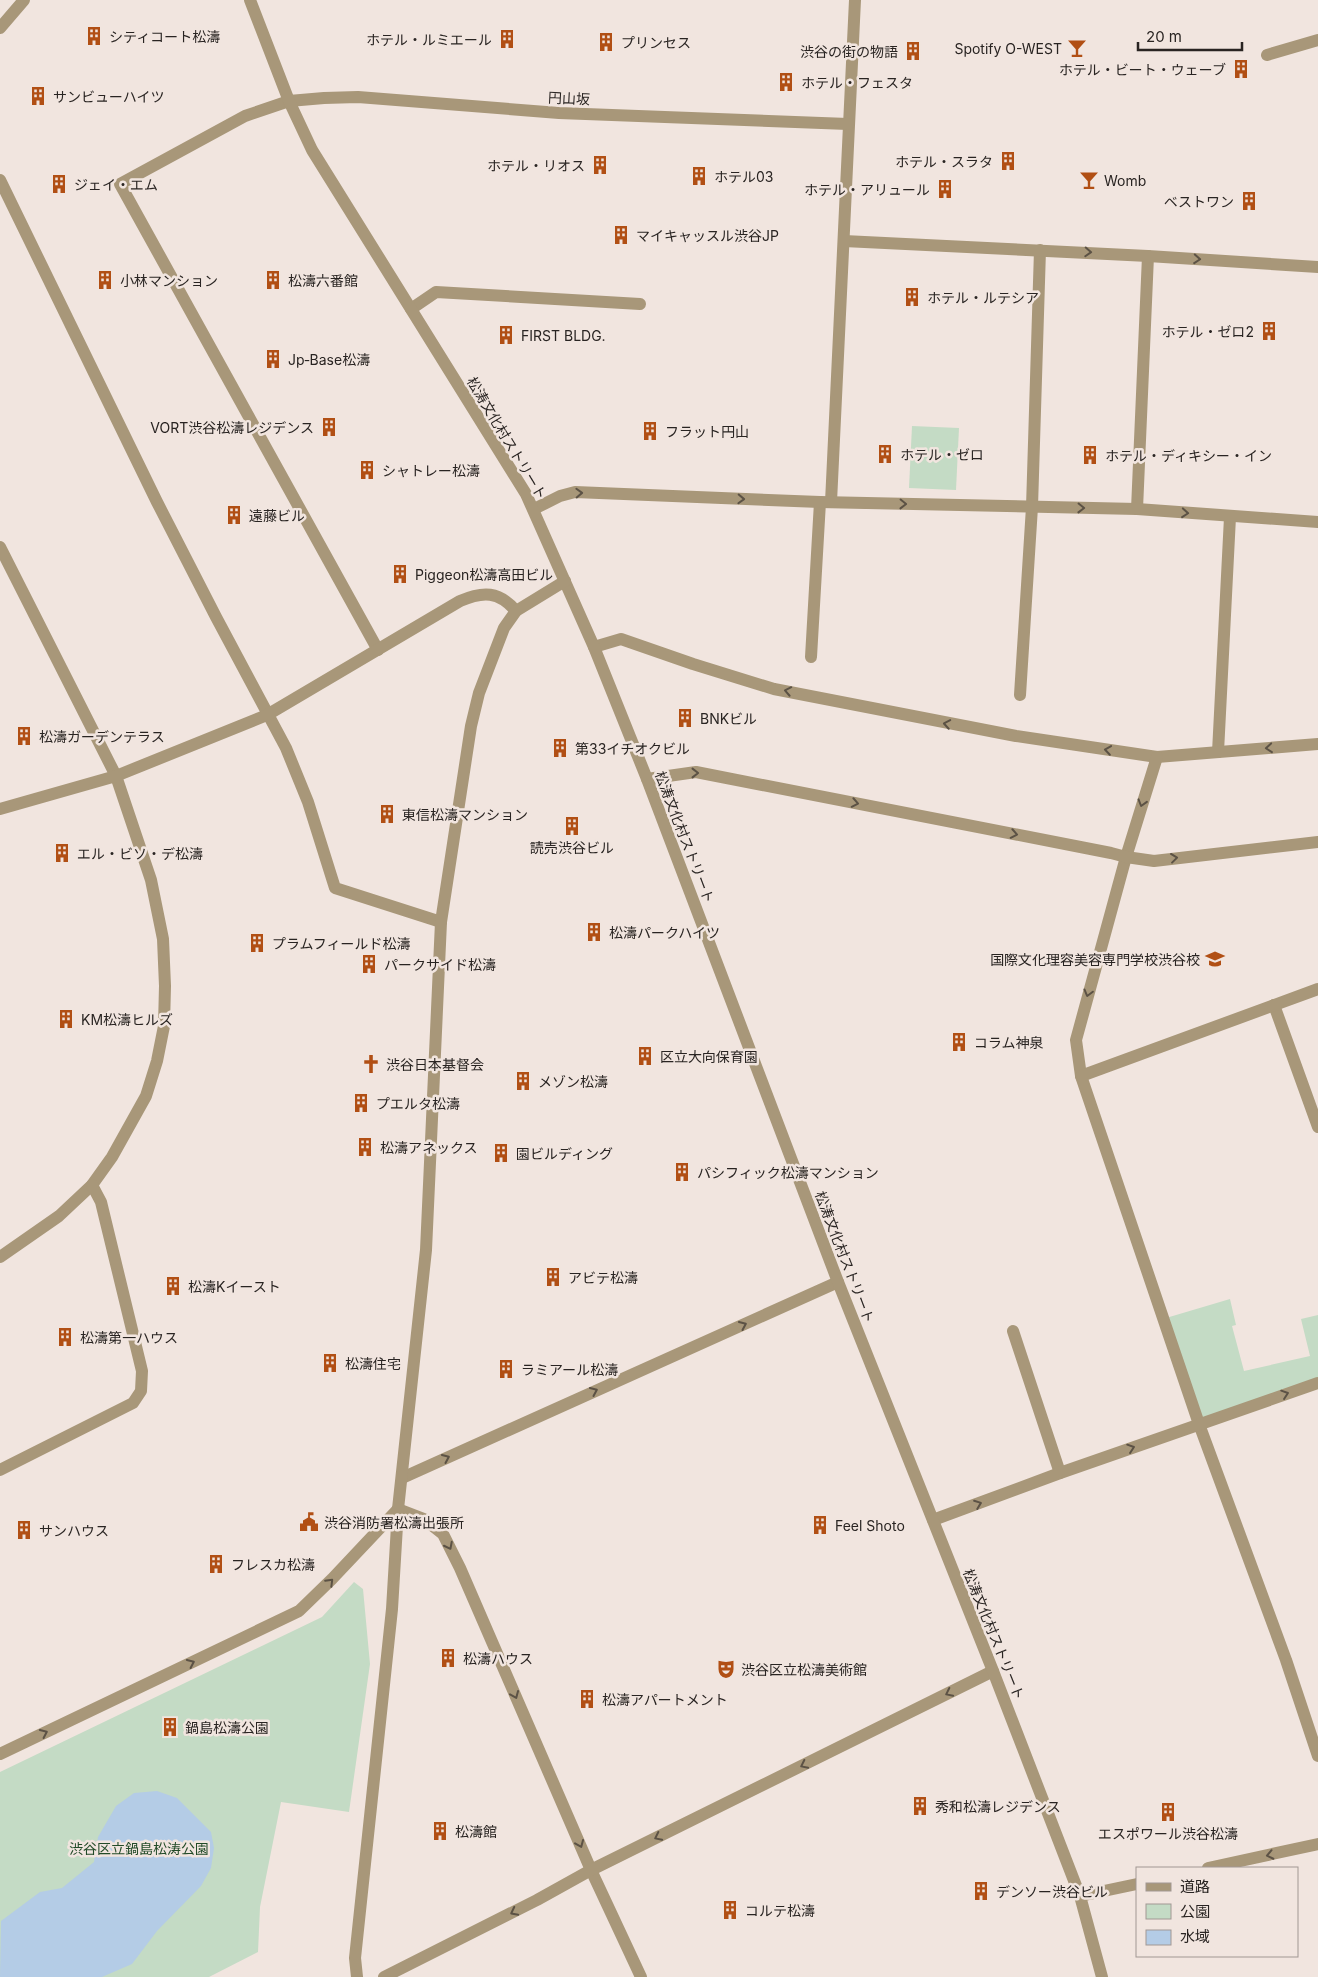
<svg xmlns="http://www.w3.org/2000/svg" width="1318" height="1977" font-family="Inter,'Noto Sans JP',sans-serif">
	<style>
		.green { fill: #c4dbc5 }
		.water { fill: #b4cce6 }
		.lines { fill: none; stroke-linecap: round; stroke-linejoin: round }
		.service { stroke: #a89779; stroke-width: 12 }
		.pedestrian { stroke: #a89779; stroke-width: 12 }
		.minor { stroke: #a89779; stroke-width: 12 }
		.tertiary { stroke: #a89779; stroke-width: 12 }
		.oneway { stroke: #5c5245 }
		.labels { text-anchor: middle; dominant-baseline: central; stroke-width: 5; stroke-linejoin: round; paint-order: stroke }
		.poi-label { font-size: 14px; fill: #292422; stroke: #f1e5df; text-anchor: start }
		.street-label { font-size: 14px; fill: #292422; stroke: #f1e5df }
		.park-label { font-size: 14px; fill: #224b28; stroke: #f1e5df }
	</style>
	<rect width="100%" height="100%" fill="#f1e5df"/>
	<g class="green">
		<polygon points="912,426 959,428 956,490 909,488"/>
		<polygon points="1230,1299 1236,1325 1232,1326 1244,1371 1310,1356 1301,1319 1318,1315 1318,1379 1202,1420 1166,1318"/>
		<polygon points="354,1582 363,1589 370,1664 349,1812 281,1802 260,1907 258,1952 209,1977 0,1977 0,1772 322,1617"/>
	</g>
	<polygon class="water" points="157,1791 177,1798 211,1832 214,1848 211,1868 201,1886 157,1931 132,1964 102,1977 0,1977 1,1921 40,1892 62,1888 94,1862 98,1837 116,1806 134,1793"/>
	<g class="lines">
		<g class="service">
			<polyline points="1267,55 1318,40"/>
			<polyline points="0,180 157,502 216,617 286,748 308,802 335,888 441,922"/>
			<polyline points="411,309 436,292 640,304"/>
			<polyline points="1032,507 1040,250"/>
			<polyline points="1218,752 1230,517"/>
			<polyline points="1013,1331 1060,1473"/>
		</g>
		<g class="pedestrian">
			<polyline points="1137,509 1148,256"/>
			<polyline points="811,657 820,502"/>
			<polyline points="1020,695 1032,507"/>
		</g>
		<g class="minor">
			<polyline points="0,28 24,0"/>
			<polyline points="844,241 1148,256 1318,267"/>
			<polyline points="831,502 855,0"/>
			<polyline points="534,509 560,496 575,492 820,502 1137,509 1318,522"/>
			<polyline points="0,547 116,776 151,880 163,939 165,986 164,1026 157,1061 146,1096 112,1157 92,1185 59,1216 0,1257"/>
			<polyline points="594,647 621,639 693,664 774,689 1016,736 1157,757 1318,744"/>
			<polyline points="378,650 120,184 245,116 289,101 324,98 358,97 559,113 848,124"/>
			<polyline points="1157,757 1126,857 1076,1040 1081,1076 1199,1424 1286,1660 1318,1756"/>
			<polyline points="647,779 696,772 1111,853 1126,857 1154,861 1318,842"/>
			<path d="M0,809L116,776L267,715L460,601C483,591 499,591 516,611"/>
			<polyline points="1274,1005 1318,1127"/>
			<polyline points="1081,1076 1318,989"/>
			<polyline points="0,1470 133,1403 141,1391 142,1371 101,1202 92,1185"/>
			<polyline points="402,1478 838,1282"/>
			<polyline points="398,1509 424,1519 443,1534 460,1568 591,1870 641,1977"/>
			<polyline points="933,1520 1060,1473 1318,1383"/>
			<polyline points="0,1754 299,1611 332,1579 398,1509"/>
			<polyline points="1208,1868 1318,1844"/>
			<polyline points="1080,1896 1137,1884"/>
			<polyline points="357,1977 355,1958 392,1609 398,1509"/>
			<polyline points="384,1977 537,1900 591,1870 993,1671"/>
		</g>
		<g class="tertiary">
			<polyline points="250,0 289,101 312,150 526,494 594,647 647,779 838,1282 993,1671 1080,1896 1102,1977"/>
			<polyline points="398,1509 426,1250 441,922 471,726 479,693 504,628 516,611 565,581"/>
		</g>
	</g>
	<defs><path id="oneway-chevron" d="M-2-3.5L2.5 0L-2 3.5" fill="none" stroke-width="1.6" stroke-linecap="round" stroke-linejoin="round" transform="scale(1.25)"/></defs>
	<g class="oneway">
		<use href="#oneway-chevron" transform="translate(1088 252) rotate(3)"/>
		<use href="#oneway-chevron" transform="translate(1197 259) rotate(4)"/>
		<use href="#oneway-chevron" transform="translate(579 493) rotate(-2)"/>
		<use href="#oneway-chevron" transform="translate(741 499) rotate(2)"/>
		<use href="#oneway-chevron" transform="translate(903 504) rotate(1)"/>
		<use href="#oneway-chevron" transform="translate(1081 508) rotate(1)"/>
		<use href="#oneway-chevron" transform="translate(1185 513) rotate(5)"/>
		<use href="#oneway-chevron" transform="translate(788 691) rotate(-169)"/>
		<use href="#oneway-chevron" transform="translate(947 724) rotate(-170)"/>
		<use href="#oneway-chevron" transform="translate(1269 748) rotate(175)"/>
		<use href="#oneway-chevron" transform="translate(1108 750) rotate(-172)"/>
		<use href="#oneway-chevron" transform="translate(695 773)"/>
		<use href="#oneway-chevron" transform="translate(855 803) rotate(11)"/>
		<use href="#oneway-chevron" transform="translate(1142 803) rotate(107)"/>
		<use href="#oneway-chevron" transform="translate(1014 834) rotate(11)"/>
		<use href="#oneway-chevron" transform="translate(1174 858) rotate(-7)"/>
		<use href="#oneway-chevron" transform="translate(1088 993) rotate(105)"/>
		<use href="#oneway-chevron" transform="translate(743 1325) rotate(-24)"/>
		<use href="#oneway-chevron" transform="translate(594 1391) rotate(-24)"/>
		<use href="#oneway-chevron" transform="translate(1285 1394) rotate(-19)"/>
		<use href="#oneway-chevron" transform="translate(1131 1448) rotate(-19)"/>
		<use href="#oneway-chevron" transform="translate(446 1458) rotate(-24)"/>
		<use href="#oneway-chevron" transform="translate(978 1504) rotate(-21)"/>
		<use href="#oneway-chevron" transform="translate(449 1546) rotate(63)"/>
		<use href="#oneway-chevron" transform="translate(330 1582) rotate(-45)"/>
		<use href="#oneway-chevron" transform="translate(191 1663) rotate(-25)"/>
		<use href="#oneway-chevron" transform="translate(949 1693) rotate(154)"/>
		<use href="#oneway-chevron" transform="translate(515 1695) rotate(67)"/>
		<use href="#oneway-chevron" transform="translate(44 1733) rotate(-25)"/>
		<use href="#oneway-chevron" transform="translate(804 1765) rotate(154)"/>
		<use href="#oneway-chevron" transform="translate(658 1837) rotate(154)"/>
		<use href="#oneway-chevron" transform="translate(580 1844) rotate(67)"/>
		<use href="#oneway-chevron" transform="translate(1270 1855) rotate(168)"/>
		<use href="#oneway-chevron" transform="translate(514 1912) rotate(153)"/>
	</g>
	<defs>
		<g id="building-bare" transform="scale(1.5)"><path d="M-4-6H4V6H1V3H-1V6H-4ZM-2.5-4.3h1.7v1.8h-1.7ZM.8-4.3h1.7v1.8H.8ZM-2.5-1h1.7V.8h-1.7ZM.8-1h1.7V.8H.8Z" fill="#b14f14" stroke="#f1e5df" stroke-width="2.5" paint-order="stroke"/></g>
		<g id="bar-bare" transform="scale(1.5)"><path d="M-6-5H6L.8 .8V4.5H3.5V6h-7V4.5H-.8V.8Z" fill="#b14f14" stroke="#f1e5df" stroke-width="2.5" paint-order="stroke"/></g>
		<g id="university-bare" transform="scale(1.5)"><path d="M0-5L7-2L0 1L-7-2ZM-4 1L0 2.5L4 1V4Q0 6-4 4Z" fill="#b14f14" stroke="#f1e5df" stroke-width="2.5" paint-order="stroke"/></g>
		<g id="church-bare" transform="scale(1.5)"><path d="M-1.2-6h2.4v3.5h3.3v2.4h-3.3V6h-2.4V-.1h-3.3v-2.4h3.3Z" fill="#b14f14" stroke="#f1e5df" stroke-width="2.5" paint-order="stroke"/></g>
		<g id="civic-bare" transform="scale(1.5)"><path d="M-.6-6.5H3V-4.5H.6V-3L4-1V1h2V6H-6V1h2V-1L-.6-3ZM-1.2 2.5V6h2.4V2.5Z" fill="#b14f14" stroke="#f1e5df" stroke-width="2.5" paint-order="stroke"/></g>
		<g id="theatre-bare" transform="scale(1.5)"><path d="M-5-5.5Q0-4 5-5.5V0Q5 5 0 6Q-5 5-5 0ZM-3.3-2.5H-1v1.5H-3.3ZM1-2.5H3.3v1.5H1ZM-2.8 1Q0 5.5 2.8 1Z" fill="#b14f14" stroke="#f1e5df" stroke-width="2.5" paint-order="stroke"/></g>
	</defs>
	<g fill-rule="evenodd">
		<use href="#building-bare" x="94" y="36"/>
		<use href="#building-bare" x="507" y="39"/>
		<use href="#building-bare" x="606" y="42"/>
		<use href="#bar-bare" x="1077" y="48"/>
		<use href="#building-bare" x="913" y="51"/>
		<use href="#building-bare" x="1241" y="69"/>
		<use href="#building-bare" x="786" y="82"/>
		<use href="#building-bare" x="38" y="96"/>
		<use href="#building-bare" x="1008" y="161"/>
		<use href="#building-bare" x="600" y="165"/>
		<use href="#building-bare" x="699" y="176"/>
		<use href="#bar-bare" x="1089" y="180"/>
		<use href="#building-bare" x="59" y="184"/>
		<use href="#building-bare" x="945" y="189"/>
		<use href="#building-bare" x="1249" y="201"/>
		<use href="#building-bare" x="621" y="235"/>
		<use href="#building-bare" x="105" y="280"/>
		<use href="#building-bare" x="273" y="280"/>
		<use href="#building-bare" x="912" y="297"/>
		<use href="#building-bare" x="1269" y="331"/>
		<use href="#building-bare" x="506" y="335"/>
		<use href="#building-bare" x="273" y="359"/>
		<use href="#building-bare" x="329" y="427"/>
		<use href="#building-bare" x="650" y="431"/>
		<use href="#building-bare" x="885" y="454"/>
		<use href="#building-bare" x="1090" y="455"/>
		<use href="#building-bare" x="367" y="470"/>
		<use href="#building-bare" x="234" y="515"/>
		<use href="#building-bare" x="400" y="574"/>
		<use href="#building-bare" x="685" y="718"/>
		<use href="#building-bare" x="24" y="736"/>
		<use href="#building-bare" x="560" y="748"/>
		<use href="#building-bare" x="387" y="814"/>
		<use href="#building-bare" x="572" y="826"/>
		<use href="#building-bare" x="62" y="853"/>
		<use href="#building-bare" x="594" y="932"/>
		<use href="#building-bare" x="257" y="943"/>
		<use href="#university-bare" x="1215" y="959"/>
		<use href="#building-bare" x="369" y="964"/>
		<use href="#building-bare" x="66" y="1019"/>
		<use href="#building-bare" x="959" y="1042"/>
		<use href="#building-bare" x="645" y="1056"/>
		<use href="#church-bare" x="371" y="1064"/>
		<use href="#building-bare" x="523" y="1081"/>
		<use href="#building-bare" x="361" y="1103"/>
		<use href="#building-bare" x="365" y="1147"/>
		<use href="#building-bare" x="501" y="1153"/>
		<use href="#building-bare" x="682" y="1172"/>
		<use href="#building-bare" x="553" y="1277"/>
		<use href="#building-bare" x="173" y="1286"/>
		<use href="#building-bare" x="65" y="1337"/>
		<use href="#building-bare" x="330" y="1363"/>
		<use href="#building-bare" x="506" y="1369"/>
		<use href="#civic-bare" x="309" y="1522"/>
		<use href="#building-bare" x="820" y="1525"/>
		<use href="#building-bare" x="24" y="1530"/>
		<use href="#building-bare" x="216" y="1564"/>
		<use href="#building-bare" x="448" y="1658"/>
		<use href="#theatre-bare" x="726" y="1669"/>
		<use href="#building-bare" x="587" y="1699"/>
		<use href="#building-bare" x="170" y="1727"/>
		<use href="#building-bare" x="920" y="1806"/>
		<use href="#building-bare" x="1168" y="1812"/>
		<use href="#building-bare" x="440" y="1831"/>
		<use href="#building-bare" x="981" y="1891"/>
		<use href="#building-bare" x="730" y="1910"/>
	</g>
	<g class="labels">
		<g class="poi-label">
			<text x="109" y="36">シティコート松濤</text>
			<text x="492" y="39" text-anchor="end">ホテル・ルミエール</text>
			<text x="621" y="42">プリンセス</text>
			<text x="1062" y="48" text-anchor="end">Spotify O-WEST</text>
			<text x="898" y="51" text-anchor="end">渋谷の街の物語</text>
			<text x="1226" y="69" text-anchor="end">ホテル・ビート・ウェーブ</text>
			<text x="801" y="82">ホテル・フェスタ</text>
			<text x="53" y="96">サンビューハイツ</text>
			<text x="993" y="161" text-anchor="end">ホテル・スラタ</text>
			<text x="585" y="165" text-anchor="end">ホテル・リオス</text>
			<text x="714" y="176">ホテル03</text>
			<text x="1104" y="180">Womb</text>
			<text x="74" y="184">ジェイ・エム</text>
			<text x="930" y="189" text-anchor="end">ホテル・アリュール</text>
			<text x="1234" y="201" text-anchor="end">ベストワン</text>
			<text x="636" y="235">マイキャッスル渋谷JP</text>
			<text x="120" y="280">小林マンション</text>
			<text x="288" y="280">松濤六番館</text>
			<text x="927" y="297">ホテル・ルテシア</text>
			<text x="1254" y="331" text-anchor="end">ホテル・ゼロ2</text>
			<text x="521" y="335">FIRST BLDG.</text>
			<text x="288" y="359">Jp‐Base松濤</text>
			<text x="314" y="427" text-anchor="end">VORT渋谷松濤レジデンス</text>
			<text x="665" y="431">フラット円山</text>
			<text x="900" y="454">ホテル・ゼロ</text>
			<text x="1105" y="455">ホテル・ディキシー・イン</text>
			<text x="382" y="470">シャトレー松濤</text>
			<text x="249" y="515">遠藤ビル</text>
			<text x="415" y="574">Piggeon松濤高田ビル</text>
			<text x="700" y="718">BNKビル</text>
			<text x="39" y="736">松濤ガーデンテラス</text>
			<text x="575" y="748">第33イチオクビル</text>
			<text x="402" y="814">東信松濤マンション</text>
			<text x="572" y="847" text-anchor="middle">読売渋谷ビル</text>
			<text x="77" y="853">エル・ビソ・デ松濤</text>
			<text x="609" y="932">松濤パークハイツ</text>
			<text x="272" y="943">プラムフィールド松濤</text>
			<text x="1200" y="959" text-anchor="end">国際文化理容美容専門学校渋谷校</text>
			<text x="384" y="964">パークサイド松濤</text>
			<text x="81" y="1019">KM松濤ヒルズ</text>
			<text x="974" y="1042">コラム神泉</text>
			<text x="660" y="1056">区立大向保育園</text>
			<text x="386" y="1064">渋谷日本基督会</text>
			<text x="538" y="1081">メゾン松濤</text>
			<text x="376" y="1103">プエルタ松濤</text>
			<text x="380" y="1147">松濤アネックス</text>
			<text x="516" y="1153">園ビルディング</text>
			<text x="697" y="1172">パシフィック松濤マンション</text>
			<text x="568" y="1277">アビテ松濤</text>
			<text x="188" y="1286">松濤Kイースト</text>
			<text x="80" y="1337">松濤第一ハウス</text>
			<text x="345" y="1363">松濤住宅</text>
			<text x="521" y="1369">ラミアール松濤</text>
			<text x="324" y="1522">渋谷消防署松濤出張所</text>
			<text x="835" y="1525">Feel Shoto</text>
			<text x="39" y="1530">サンハウス</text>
			<text x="231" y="1564">フレスカ松濤</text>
			<text x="463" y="1658">松濤ハウス</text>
			<text x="741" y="1669">渋谷区立松濤美術館</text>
			<text x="602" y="1699">松濤アパートメント</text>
			<text x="185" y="1727">鍋島松濤公園</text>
			<text x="935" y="1806">秀和松濤レジデンス</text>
			<text x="455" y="1831">松濤館</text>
			<text x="1168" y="1833" text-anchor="middle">エスポワール渋谷松濤</text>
			<text x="996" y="1891">デンソー渋谷ビル</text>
			<text x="745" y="1910">コルテ松濤</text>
		</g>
		<g class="street-label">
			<text transform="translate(569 98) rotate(3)">円山坂</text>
			<text transform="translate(507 438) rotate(59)">松涛文化村ストリート</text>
			<text transform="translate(685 837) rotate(69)">松涛文化村ストリート</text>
			<text transform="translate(845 1257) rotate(69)">松涛文化村ストリート</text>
			<text transform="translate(994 1634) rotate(68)">松涛文化村ストリート</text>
		</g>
		<g class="park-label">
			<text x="139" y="1848">渋谷区立鍋島松涛公園</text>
		</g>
	</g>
	<rect x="1136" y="1867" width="162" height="90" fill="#f1e5df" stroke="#a19893"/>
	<rect x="1146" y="1883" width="25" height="8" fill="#a89779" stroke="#a19893"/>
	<text x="1180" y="1892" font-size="15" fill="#292422">道路</text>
	<rect x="1146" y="1904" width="25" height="15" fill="#c4dbc5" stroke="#a19893"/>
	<text x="1180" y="1917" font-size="15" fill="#292422">公園</text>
	<rect x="1146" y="1930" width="25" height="15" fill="#b4cce6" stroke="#a19893"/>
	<text x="1180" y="1942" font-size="15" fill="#292422">水域</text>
	<path d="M1138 42v8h104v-8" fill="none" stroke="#292422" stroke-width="2.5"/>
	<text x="1146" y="42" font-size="15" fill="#292422" stroke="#f1e5df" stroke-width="4" paint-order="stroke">20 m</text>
</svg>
